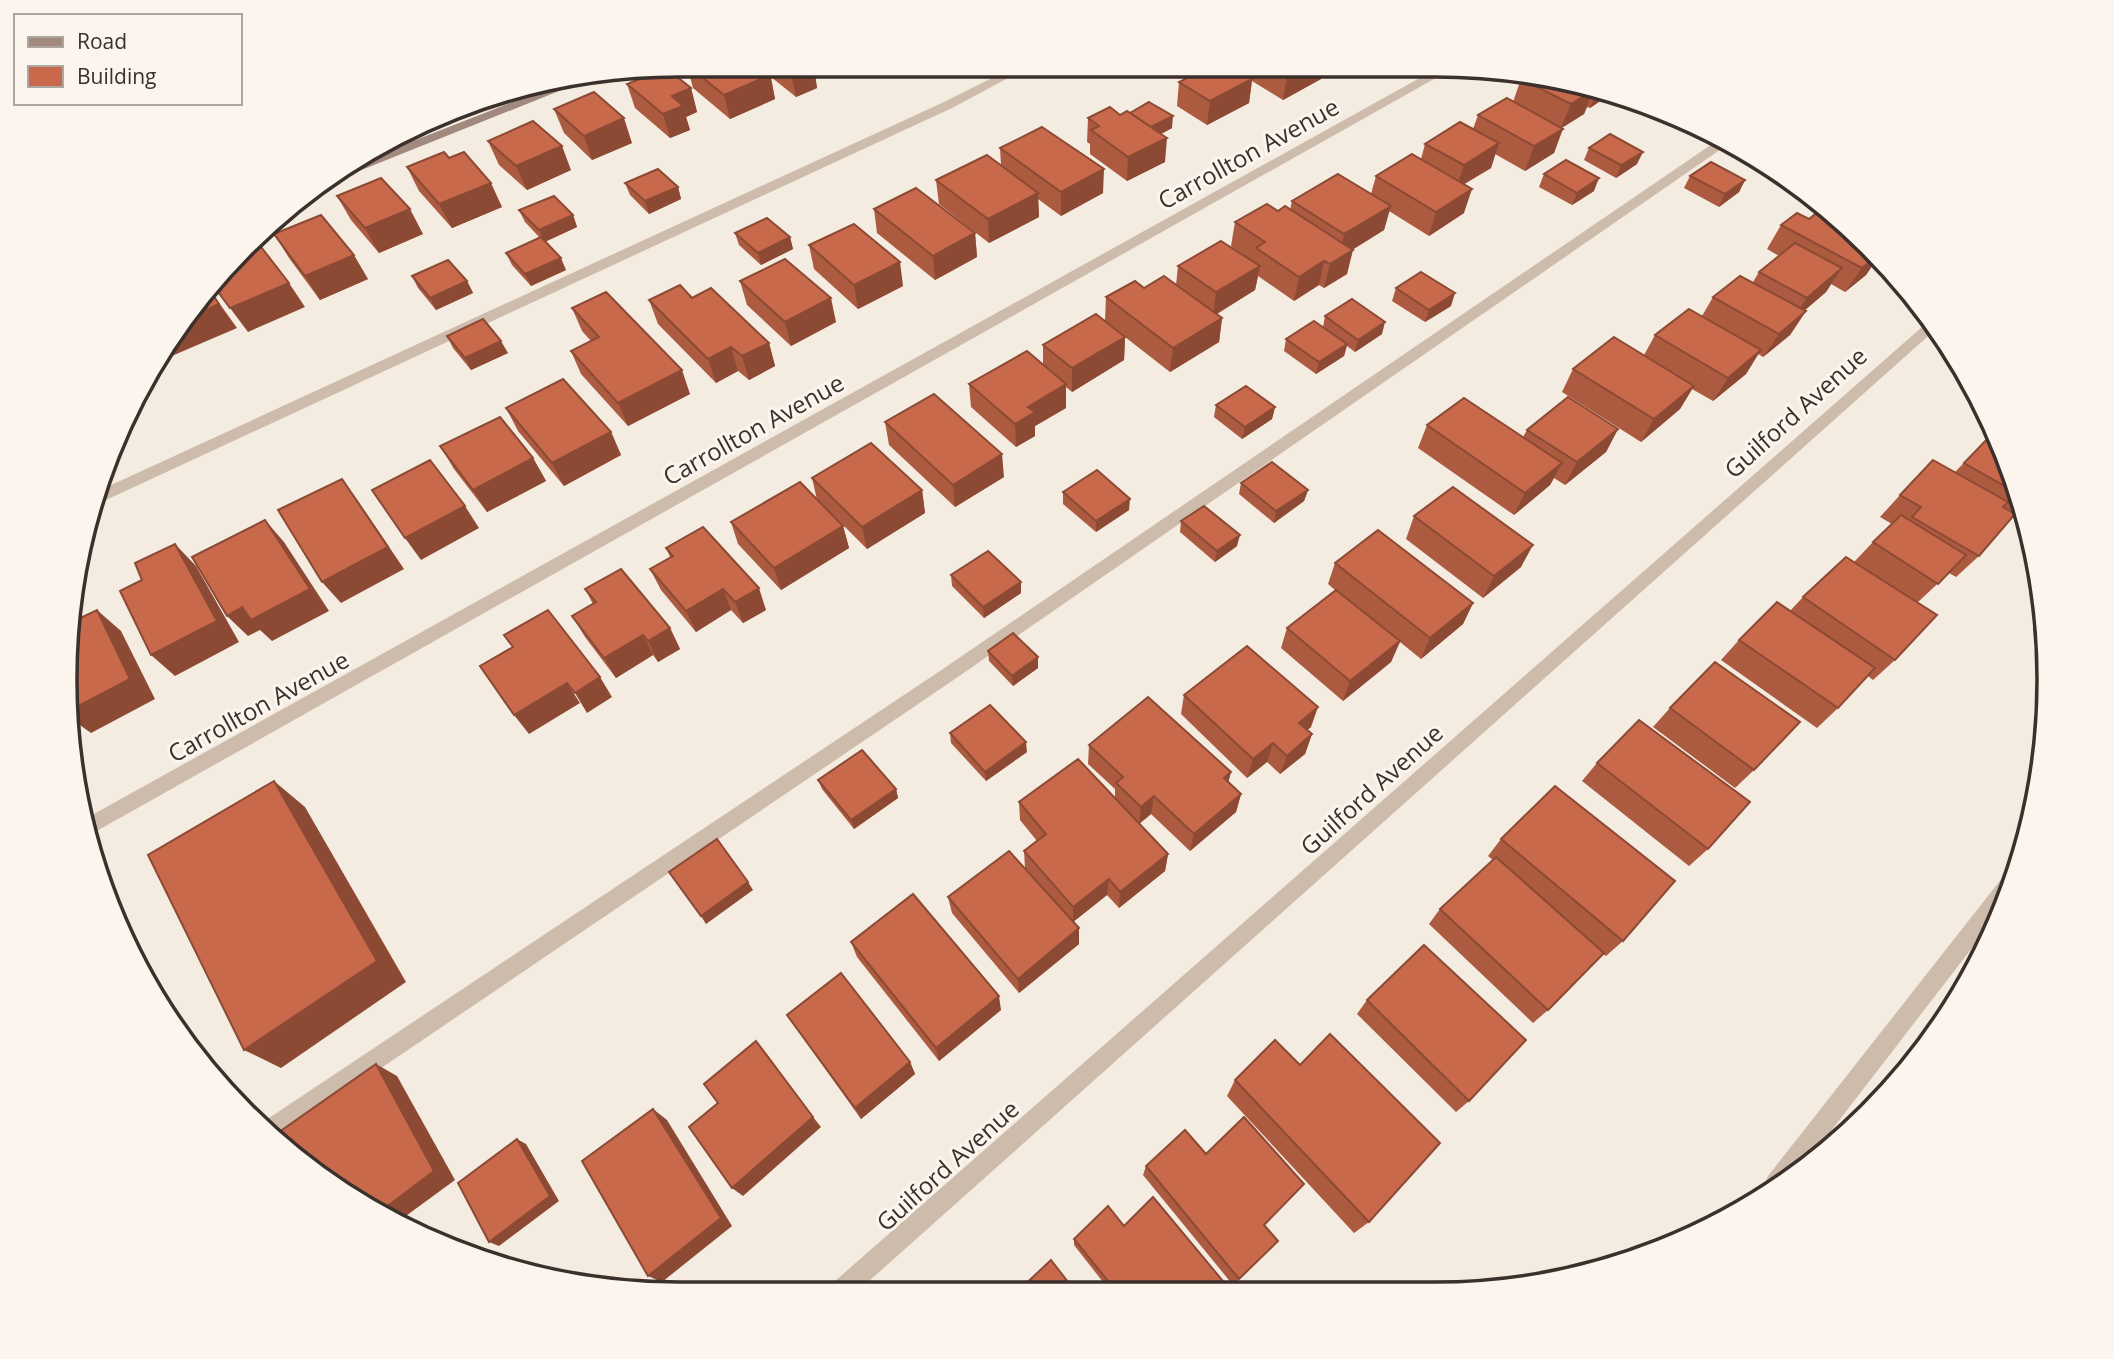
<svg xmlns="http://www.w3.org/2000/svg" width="2114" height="1359" font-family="'Open Sans',sans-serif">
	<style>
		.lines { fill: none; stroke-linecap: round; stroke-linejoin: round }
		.lane { fill: #cdbbac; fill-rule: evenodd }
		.street { fill: #cdbbac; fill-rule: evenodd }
		.secondary { fill: #a18a7d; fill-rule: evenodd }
		.wall { fill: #ac5a40 }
		.shaded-wall { fill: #8c4a34 }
		.building { fill: #c8694b; stroke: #8c4a34; stroke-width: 2 }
		.labels { text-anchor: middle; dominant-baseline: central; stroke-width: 6; stroke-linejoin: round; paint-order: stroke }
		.street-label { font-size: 24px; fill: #3b302b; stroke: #fbf5ee }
		.rim { fill: none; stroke: #3b302b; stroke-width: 3.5 }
	</style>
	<rect width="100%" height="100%" fill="#f4ebe1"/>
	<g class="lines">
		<g class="lane">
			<polygon points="1014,67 1029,67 952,108 93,506 96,492 944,102"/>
			<polygon points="518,92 414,136 405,135 493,96"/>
			<polygon points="1718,140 1727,145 952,681 278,1138 263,1122 940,671"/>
			<polygon points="2013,870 2016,871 2002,909 1804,1166 1767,1190 1765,1184 1768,1176 2006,873"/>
		</g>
		<g class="street">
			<polygon points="1436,69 1450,70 86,837 83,820"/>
			<polygon points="1930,320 1936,329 859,1290 830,1290 834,1282"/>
		</g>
		<polygon class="secondary" points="575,82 574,85 329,183 322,183 334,172 553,86"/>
	</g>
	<g class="wall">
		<polygon points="687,65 819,66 821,73 815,75 817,88 796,97 771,77 775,99 730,119 693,88"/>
		<polygon points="852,66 884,66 865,75"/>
		<polygon points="1207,68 1324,69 1321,79 1283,100 1252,81 1249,103 1207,125 1177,106 1179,82"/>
		<polygon points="1529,74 1609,95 1590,108 1587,107 1584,114 1562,128 1554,153 1525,171 1495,154 1491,168 1464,184 1464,213 1429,236 1389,211 1384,230 1352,250 1347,274 1324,288 1319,285 1294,301 1258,276 1255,290 1217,314 1222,318 1219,342 1170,372 1125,337 1124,360 1072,392 1066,387 1066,408 1035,426 1035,436 1016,447 971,407 969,384 1043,365 1043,345 1105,321 1106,297 1144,288 1176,285 1178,266 1253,262 1231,246 1235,222 1278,211 1290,210 1292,201 1371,194 1376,176 1421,159 1425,144 1473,129 1478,115 1513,102 1521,79"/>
		<polygon points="627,84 691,88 697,112 686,117 690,130 670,138 635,108"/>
		<polygon points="554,109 632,143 592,160 564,133"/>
		<polygon points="1130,113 1172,128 1161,134 1165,162 1127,181 1090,154 1090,144 1087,142 1088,118"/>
		<polygon points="488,141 571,170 527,190 499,165"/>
		<polygon points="1000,148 1103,193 1061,216 1038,199 1039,217 989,243 939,204 936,180 1001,165"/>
		<polygon points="1589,148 1637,164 1616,178 1584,160"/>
		<polygon points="407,167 502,207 452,228 419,191"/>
		<polygon points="1544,174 1594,191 1572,205 1539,187"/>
		<polygon points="1690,176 1745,180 1739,192 1719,207 1684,188"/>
		<polygon points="625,183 678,187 681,199 649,214 630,195"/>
		<polygon points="337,196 423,234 379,253 351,220"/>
		<polygon points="1826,208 1878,257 1866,275 1845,292 1831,284 1826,292 1805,310 1806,311 1790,335 1763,357 1758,354 1746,374 1713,401 1692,389 1680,409 1641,442 1562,392 1573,369 1644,355 1655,335 1702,316 1713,297 1753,282 1759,272 1779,256 1767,249 1781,225 1809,219"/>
		<polygon points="874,209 975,233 977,257 935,280 877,233"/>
		<polygon points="519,210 573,215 577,227 545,242 566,270 531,286 512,265 506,253 540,238 525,222"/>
		<polygon points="735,233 790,237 793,249 761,265 739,245"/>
		<polygon points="274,234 368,279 320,300 289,258"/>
		<polygon points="809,245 903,286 858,309 814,269"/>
		<polygon points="412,276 467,281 473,293 436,310 418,288"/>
		<polygon points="740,281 836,322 791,346 747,305"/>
		<polygon points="1396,288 1451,306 1425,322 1392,301"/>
		<polygon points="692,298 769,343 775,366 749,380 738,371 716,383 658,324 649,300"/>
		<polygon points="572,308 690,394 628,426 581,374 571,351 591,341 582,331"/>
		<polygon points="1325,316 1382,334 1355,352 1347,346 1344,356 1316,374 1284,351 1286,339 1323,327"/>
		<polygon points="447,336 508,353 471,370 453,348"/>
		<polygon points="1216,405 1275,407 1272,419 1242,439 1214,417"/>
		<polygon points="506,408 611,432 621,455 564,486 518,431"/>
		<polygon points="885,422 1004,477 955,507 889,445"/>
		<polygon points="1427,425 1523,437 1527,430 1618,429 1606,452 1565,485 1554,478 1550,485 1514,515 1418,448"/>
		<polygon points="1994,432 2017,482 2021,501 2010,511 1979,556 1956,577 1949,573 1917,603 1895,660 1873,680 1868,676 1838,708 1817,728 1721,660 1739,640 1790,611 1803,597 1854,562 1873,542 1892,524 1880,517 1900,495 1955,472"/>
		<polygon points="440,446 533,458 546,481 487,512 454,469"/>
		<polygon points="812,478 922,490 925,513 867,549 835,517 843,526 849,548 781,590 738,544 731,522 817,500"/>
		<polygon points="1241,483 1308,490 1304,501 1274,523 1239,494"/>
		<polygon points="1063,492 1129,510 1096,532 1063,504"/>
		<polygon points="1414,516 1521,567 1483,598 1406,539"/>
		<polygon points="1181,521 1237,546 1215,562 1180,532"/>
		<polygon points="666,548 766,610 743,623 731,610 696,632 661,590 650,569 670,557"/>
		<polygon points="1335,563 1473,603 1463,624 1421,659 1400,642 1391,662 1343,701 1281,648 1287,628 1335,590 1328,584"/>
		<polygon points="951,575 1021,593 984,618 952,586"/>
		<polygon points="585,589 670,628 680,649 658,662 653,655 616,678 585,637 572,616 593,604"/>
		<polygon points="988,651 1038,668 1013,686 989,661"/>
		<polygon points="1184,695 1311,727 1307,730 1312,734 1305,754 1280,774 1267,762 1247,778 1181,714"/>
		<polygon points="1670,708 1754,770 1735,788 1653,727"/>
		<polygon points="950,733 1027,752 986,781 951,743"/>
		<polygon points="1089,745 1231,772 1228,783 1241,794 1236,812 1190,851 1151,814 1139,824 1168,854 1165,871 1119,908 1107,895 1073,922 1079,928 1079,944 1019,993 952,913 948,897 1045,890 1025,868 1024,851 1037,841 1020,820 1019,802 1115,798 1115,789 1088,764"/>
		<polygon points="1597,763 1708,849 1689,866 1582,781"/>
		<polygon points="818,780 896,789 898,798 854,829 822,789"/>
		<polygon points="1501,839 1623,941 1606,956 1603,954 1548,1010 1533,1023 1429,924 1440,909 1493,860 1488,856"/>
		<polygon points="851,942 1001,1010 939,1061 857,957"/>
		<polygon points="1367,1000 1469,1101 1456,1112 1357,1014"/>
		<polygon points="787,1015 910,1062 915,1074 861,1119"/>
		<polygon points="1300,1065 1369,1222 1354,1233 1227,1096 1235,1080"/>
		<polygon points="1146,1166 1264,1225 1239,1279 1233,1285 1143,1175"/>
		<polygon points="1124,1226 1232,1292 1110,1291 1074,1245 1074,1239"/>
	</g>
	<g class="shaded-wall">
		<polygon points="803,66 819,66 821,73 815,75 817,88 796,97 791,73"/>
		<polygon points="864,66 884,66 865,75"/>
		<polygon points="1301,69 1324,69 1321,79 1283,100 1287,76"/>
		<polygon points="770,75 775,99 730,119 724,95"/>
		<polygon points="1252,79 1249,103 1207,125 1210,101"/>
		<polygon points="691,88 697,112 686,117 690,130 670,138 663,114 672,96"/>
		<polygon points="1592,91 1593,91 1584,114 1561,128 1571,104"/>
		<polygon points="1596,92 1609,95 1590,108"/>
		<polygon points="1173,116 1172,128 1148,141 1149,129"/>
		<polygon points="624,118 632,143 592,160 584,136"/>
		<polygon points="1563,129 1554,153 1525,171 1534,146"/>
		<polygon points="1167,138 1165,162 1127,181 1128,157"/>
		<polygon points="1499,143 1491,168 1456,189 1464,165"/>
		<polygon points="562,146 571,170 527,190 516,166"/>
		<polygon points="1643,152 1637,164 1616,178 1621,165"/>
		<polygon points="1104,169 1103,193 1061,216 1061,192"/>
		<polygon points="1599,178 1594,191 1572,205 1577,193"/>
		<polygon points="1745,180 1739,192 1719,207 1725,194"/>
		<polygon points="491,183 502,207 452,228 439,204"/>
		<polygon points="678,187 681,199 649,214 645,201"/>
		<polygon points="1472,189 1464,213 1429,236 1436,212"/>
		<polygon points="1038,193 1039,217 989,243 988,219"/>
		<polygon points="1391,206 1384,230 1339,258 1344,234"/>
		<polygon points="410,209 423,234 379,253 365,228"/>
		<polygon points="573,215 577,227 544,242 539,230"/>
		<polygon points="975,233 977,257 935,280 933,256"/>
		<polygon points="790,237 793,249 761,265 758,253"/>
		<polygon points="1353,250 1347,274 1324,288 1330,264"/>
		<polygon points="354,255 368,279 320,300 305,276"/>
		<polygon points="1877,256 1878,257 1866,275 1845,292 1862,268"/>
		<polygon points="561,258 566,270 531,286 525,274"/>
		<polygon points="1324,261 1319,285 1294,301 1299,277"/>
		<polygon points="900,262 903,286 858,309 854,285"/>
		<polygon points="1260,266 1255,290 1213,316 1216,292"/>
		<polygon points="1842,268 1826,292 1791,322 1807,298"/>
		<polygon points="467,281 473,293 436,310 430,298"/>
		<polygon points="289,283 305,307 248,332 230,308"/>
		<polygon points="209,289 237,328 167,358 165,356 185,319"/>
		<polygon points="1455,293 1451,306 1425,322 1429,310"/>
		<polygon points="831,298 836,322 791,346 785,322"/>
		<polygon points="1806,311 1790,335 1763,357 1779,334"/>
		<polygon points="1222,318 1219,342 1170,372 1173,348"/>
		<polygon points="1385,322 1382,334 1355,352 1358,340"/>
		<polygon points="1125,337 1124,360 1072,392 1072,368"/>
		<polygon points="501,341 508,353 471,370 465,358"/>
		<polygon points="769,343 775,366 749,380 742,356"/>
		<polygon points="1347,344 1344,356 1316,374 1319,362"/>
		<polygon points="731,347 738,371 716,383 708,359"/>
		<polygon points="1761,350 1746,374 1713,401 1728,378"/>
		<polygon points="682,370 690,394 628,426 618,403"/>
		<polygon points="1066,384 1066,408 1035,426 1035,436 1016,447 1015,424 1028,407"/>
		<polygon points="1694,386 1680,409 1641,442 1654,419"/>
		<polygon points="1275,407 1272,419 1242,439 1245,427"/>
		<polygon points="1618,429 1606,452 1565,485 1577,462"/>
		<polygon points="611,432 621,455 564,486 552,463"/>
		<polygon points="1002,454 1004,477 955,507 953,485"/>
		<polygon points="533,458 546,481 487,512 473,490"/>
		<polygon points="1562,463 1550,485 1514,515 1525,493"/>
		<polygon points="342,479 358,501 404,569 341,603 322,582"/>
		<polygon points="922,490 925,513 867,549 862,527"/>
		<polygon points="1308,490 1304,501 1274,523 1276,511"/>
		<polygon points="1130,499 1129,510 1096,532 1096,521"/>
		<polygon points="465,506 479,528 421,560 405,538"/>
		<polygon points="265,520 284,542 329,611 272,641 260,630 248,636 227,616"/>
		<polygon points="843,526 849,548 781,590 774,568"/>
		<polygon points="1240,535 1237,546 1215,562 1217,551"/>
		<polygon points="175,544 196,566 239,642 175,676 151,655"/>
		<polygon points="1533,545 1521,567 1483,598 1494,576"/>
		<polygon points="1021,582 1021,593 984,618 983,607"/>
		<polygon points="759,588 766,610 743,623 735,602"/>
		<polygon points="723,589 731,610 696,632 686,611"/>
		<polygon points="1473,603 1463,624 1421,659 1430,638"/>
		<polygon points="97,610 121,631 155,699 91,733 70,718 69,711"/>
		<polygon points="670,628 680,649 658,662 648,641"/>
		<polygon points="643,635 653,655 616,678 604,658"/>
		<polygon points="1400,641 1391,662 1343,701 1350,681"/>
		<polygon points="1038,657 1038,668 1013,686 1012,676"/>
		<polygon points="600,677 612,697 587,713 575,693"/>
		<polygon points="567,683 580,703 529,734 514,715"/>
		<polygon points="1318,707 1311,727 1292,742 1299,723"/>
		<polygon points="1312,734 1305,754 1280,774 1287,756"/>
		<polygon points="1026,742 1027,752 986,781 985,772"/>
		<polygon points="1273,743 1267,762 1247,778 1253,759"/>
		<polygon points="1231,772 1226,790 1224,778"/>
		<polygon points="274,781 305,807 406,982 281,1068 244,1050"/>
		<polygon points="896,789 898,798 854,829 851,820"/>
		<polygon points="1241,794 1236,812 1190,851 1194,834"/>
		<polygon points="1154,796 1151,814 1139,824 1141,807"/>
		<polygon points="1168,854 1165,871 1119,908 1120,892"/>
		<polygon points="1109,879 1107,895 1073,922 1073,907"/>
		<polygon points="748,882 753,890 706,924 701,916"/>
		<polygon points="1079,928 1079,944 1019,993 1018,979"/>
		<polygon points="999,996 1001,1010 939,1061 936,1048"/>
		<polygon points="910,1062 915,1074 861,1119 855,1108"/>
		<polygon points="376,1064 397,1076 455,1180 399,1221 381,1211"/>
		<polygon points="653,1109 667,1120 732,1226 662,1282 648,1276"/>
		<polygon points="813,1117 821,1127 743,1196 732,1188"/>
		<polygon points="517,1139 526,1144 559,1201 499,1246 489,1242"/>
	</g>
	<g class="building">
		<polygon points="687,65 758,65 770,75 724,95"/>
		<polygon points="782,65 808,66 791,73"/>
		<polygon points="666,68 691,88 672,96 683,106 663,114 627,84"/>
		<polygon points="1207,68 1234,68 1252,79 1210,101 1179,82"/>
		<polygon points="1275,68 1301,69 1287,76"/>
		<polygon points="1529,74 1592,91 1571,104 1521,79"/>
		<polygon points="594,92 624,118 584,136 554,109"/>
		<polygon points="1507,98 1563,129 1534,146 1478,115"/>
		<polygon points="1149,102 1173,116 1151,127 1130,113"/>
		<polygon points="1110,107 1120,115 1127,111 1167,138 1128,157 1091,130 1099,126 1088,118"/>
		<polygon points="533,121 562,146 516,166 488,141"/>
		<polygon points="1460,122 1499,143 1464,165 1425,144"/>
		<polygon points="1042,127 1104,169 1061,192 1000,148"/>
		<polygon points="1610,134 1643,152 1621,165 1589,148"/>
		<polygon points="444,152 449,158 464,152 491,183 439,204 407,167"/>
		<polygon points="1412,154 1472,189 1436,212 1376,176"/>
		<polygon points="987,155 1038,193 988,219 936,180"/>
		<polygon points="1566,160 1599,178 1577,193 1544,174"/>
		<polygon points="1711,162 1745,180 1725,194 1690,176"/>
		<polygon points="658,169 678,187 645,201 625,183"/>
		<polygon points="1338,174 1391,206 1344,234 1292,201"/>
		<polygon points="381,178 410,209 365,228 337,196"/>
		<polygon points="916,188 975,233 933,256 874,209"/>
		<polygon points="554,196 573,215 539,230 519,210"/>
		<polygon points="1267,204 1278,211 1285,206 1353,250 1330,264 1324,261 1299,277 1256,248 1265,242 1235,222"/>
		<polygon points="1824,207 1826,208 1877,256 1862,268 1781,225 1797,213 1809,219"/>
		<polygon points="321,215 354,255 305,276 274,234"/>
		<polygon points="767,218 790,237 758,253 735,233"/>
		<polygon points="854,224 900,262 854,285 809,245"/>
		<polygon points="541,237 561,258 525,274 506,253"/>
		<polygon points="1221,241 1260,266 1216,292 1178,266"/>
		<polygon points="258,243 289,283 230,308 213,285"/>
		<polygon points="1795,243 1842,268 1807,298 1759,272"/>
		<polygon points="785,259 831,298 785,322 740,281"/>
		<polygon points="448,260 467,281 430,298 412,276"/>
		<polygon points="1421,272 1455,293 1429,310 1396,288"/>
		<polygon points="1164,276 1222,318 1173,348 1106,297 1135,281 1144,288"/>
		<polygon points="1740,276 1806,311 1779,334 1713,297"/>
		<polygon points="680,285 692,298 711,288 769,343 742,356 731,347 708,359 649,300"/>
		<polygon points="209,289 219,304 185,319 192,305"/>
		<polygon points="606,292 682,370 618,403 571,351 599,337 572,308"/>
		<polygon points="1352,299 1385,322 1358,340 1325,316"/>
		<polygon points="1689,309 1761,350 1728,378 1655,335"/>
		<polygon points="1096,314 1125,337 1072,368 1043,345"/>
		<polygon points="483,319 501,341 465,358 447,336"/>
		<polygon points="1314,321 1347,344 1319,362 1286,339"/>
		<polygon points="1614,337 1694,386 1654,419 1573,369"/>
		<polygon points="1027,351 1066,384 1028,407 1035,412 1015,424 969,384"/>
		<polygon points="563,379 611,432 552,463 506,408"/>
		<polygon points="1246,386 1275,407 1245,427 1216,405"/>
		<polygon points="934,394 1002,454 953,485 885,422"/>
		<polygon points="1568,397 1618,429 1577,462 1527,430"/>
		<polygon points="1464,398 1562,463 1525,493 1427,425"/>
		<polygon points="500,417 533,458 473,490 440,446"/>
		<polygon points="1994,432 2017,482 2019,494 1964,463"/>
		<polygon points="871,443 922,490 862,527 812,478"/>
		<polygon points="430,460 465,506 405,538 372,490"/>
		<polygon points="1933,460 2008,502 2003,507 2015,514 1979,556 1912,517 1921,507 1900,495"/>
		<polygon points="1272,462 1308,490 1276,511 1241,483"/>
		<polygon points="1097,470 1130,499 1096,521 1063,492"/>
		<polygon points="342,479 388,547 322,582 278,510"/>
		<polygon points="800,482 843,526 774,568 731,522"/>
		<polygon points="1453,487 1533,545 1494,576 1414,516"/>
		<polygon points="1204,506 1240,535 1217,551 1181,521"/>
		<polygon points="1901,515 1966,555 1938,584 1873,542"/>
		<polygon points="265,520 310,589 251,620 242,607 227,616 192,557"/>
		<polygon points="703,527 759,588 735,602 723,589 686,611 650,569 673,556 666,548"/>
		<polygon points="1378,530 1473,603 1430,638 1335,563"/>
		<polygon points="175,544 217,621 151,655 120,591 142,580 135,563"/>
		<polygon points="988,551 1021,582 983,607 951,575"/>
		<polygon points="1846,557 1937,615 1895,660 1803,597"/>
		<polygon points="621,569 670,628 648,641 643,635 604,658 572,616 596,602 585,589"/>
		<polygon points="1336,590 1400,641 1350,681 1287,628"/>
		<polygon points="1777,602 1875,668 1838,708 1739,640"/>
		<polygon points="97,610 130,679 69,711 65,679 74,621"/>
		<polygon points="548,610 600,677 575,693 567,683 514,715 480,666 513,647 504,635"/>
		<polygon points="1013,633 1038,657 1012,676 988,651"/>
		<polygon points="1247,646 1318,707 1299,723 1312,734 1287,756 1273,743 1253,759 1184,695"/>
		<polygon points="1715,662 1800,722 1754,770 1670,708"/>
		<polygon points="1148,697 1231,772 1224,778 1241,794 1194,834 1154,796 1141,807 1116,783 1123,777 1089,745"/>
		<polygon points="990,705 1026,742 985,772 950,733"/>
		<polygon points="1639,720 1750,802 1708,849 1597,763"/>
		<polygon points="862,750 896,789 851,820 818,780"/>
		<polygon points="1078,759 1168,854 1120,892 1109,879 1073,907 1024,851 1046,834 1019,802"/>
		<polygon points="274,781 377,961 244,1050 148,855"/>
		<polygon points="1555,786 1675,881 1623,941 1501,839"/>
		<polygon points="717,839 748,882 701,916 669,872"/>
		<polygon points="1009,851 1079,928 1018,979 948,897"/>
		<polygon points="1496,857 1604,953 1548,1010 1440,909"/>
		<polygon points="913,894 999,996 936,1048 851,942"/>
		<polygon points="1424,945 1526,1040 1469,1101 1367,1000"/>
		<polygon points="841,973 910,1062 855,1108 787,1015"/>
		<polygon points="1330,1034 1440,1143 1369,1222 1235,1080 1275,1040 1300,1065"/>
		<polygon points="756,1041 813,1117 732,1188 689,1127 718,1103 704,1084"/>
		<polygon points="376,1064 434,1171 381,1211 305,1167 275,1135"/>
		<polygon points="653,1109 721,1218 648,1276 582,1161"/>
		<polygon points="1244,1117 1304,1184 1264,1225 1278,1241 1239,1279 1146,1166 1185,1130 1206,1154"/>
		<polygon points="517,1139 550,1196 489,1242 458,1183"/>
		<polygon points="1153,1197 1232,1292 1116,1291 1074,1239 1108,1206 1124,1226"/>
		<polygon points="1051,1260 1075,1291 1018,1291"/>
	</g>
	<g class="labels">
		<g class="street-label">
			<text transform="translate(1248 153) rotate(-29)">Carrollton Avenue</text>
			<text transform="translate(1795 412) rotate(-42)">Guilford Avenue</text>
			<text transform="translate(753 429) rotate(-29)">Carrollton Avenue</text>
			<text transform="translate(258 706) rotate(-29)">Carrollton Avenue</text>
			<text transform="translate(1371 789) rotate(-42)">Guilford Avenue</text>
			<text transform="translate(947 1165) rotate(-42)">Guilford Avenue</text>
		</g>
	</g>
	<path d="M0 0H2114V1359H0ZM679 77H1435A602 602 0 0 1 2037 679V680A602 602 0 0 1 1435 1282H679A602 602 0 0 1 77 680V679A602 602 0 0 1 679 77Z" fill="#fbf5ee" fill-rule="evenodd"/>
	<path class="rim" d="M679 77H1435A602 602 0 0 1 2037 679V680A602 602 0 0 1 1435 1282H679A602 602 0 0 1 77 680V679A602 602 0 0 1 679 77Z"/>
	<rect x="14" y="14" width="228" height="91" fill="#fbf5ee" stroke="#aea6a0" stroke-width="2"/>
	<rect x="28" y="37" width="35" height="10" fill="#a18a7d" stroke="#aea6a0" stroke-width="2"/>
	<text x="77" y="49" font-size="21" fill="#3b302b">Road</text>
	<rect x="28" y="66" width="35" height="21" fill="#c8694b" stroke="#aea6a0" stroke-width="2"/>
	<text x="77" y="84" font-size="21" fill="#3b302b">Building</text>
</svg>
